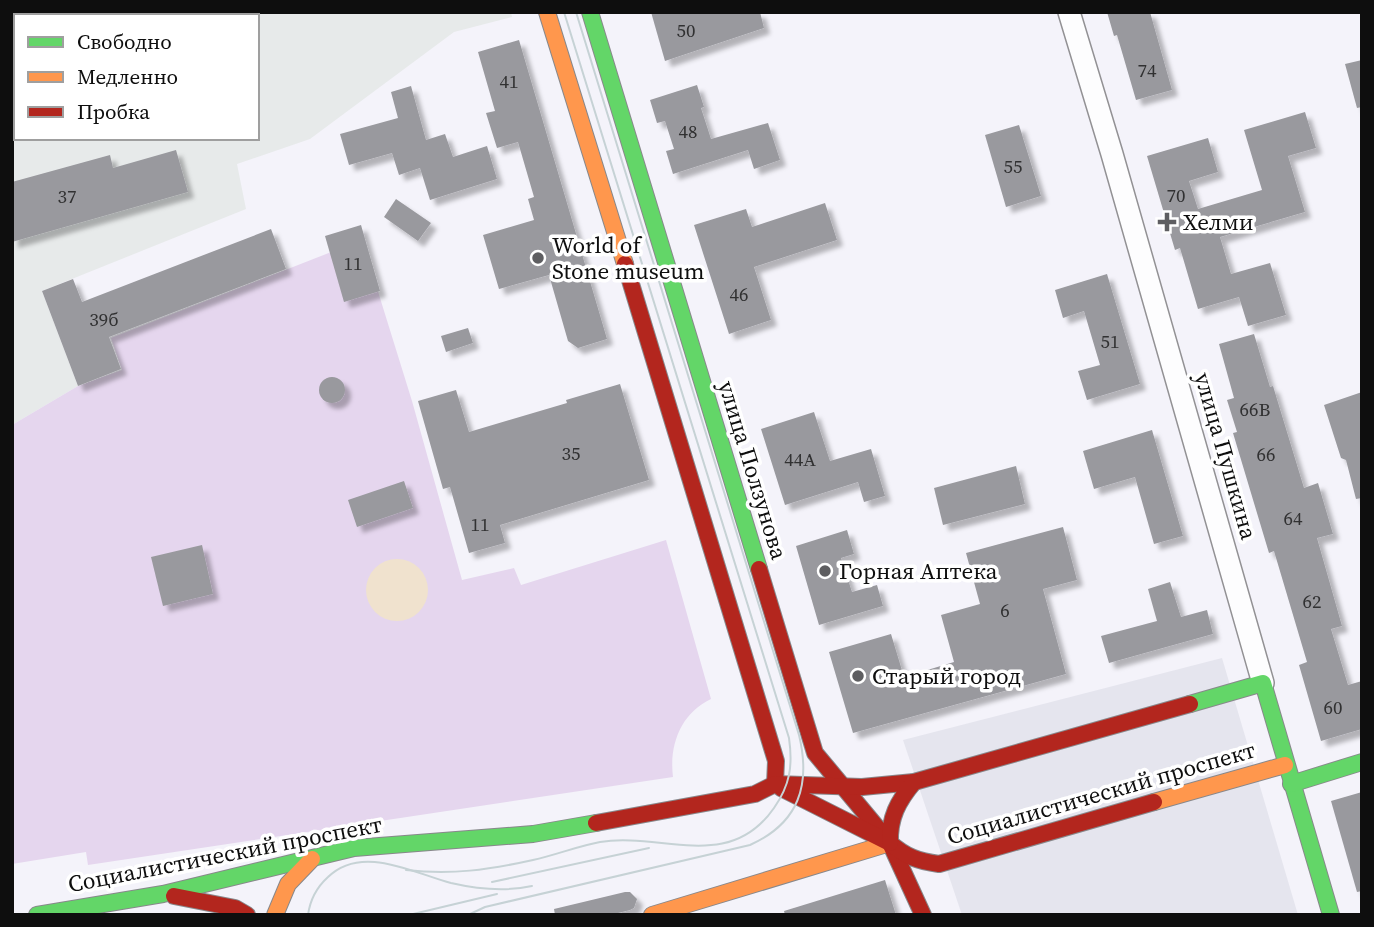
<svg xmlns="http://www.w3.org/2000/svg" width="1374" height="927" font-family="'Source Serif 4',serif">
	<style>
		.industrial { fill: #e7eaea; fill-rule: evenodd }
		.green { fill: #e5d6ee }
		.plaza { fill: #e5e5ee }
		.water { fill: #f0e2ce }
		.building { fill: #99999e; filter: url(#shadow) }
		.lines { fill: none; stroke-linecap: round; stroke-linejoin: round }
		.street-casing { stroke: #929194; stroke-width: 24 }
		.fast-casing { stroke: #88888b; stroke-width: 18 }
		.slow-casing { stroke: #88888b; stroke-width: 18 }
		.jam-casing { stroke: #88888b; stroke-width: 18 }
		.street { stroke: #fdfdfe; stroke-width: 21 }
		.fast { stroke: #63d668; stroke-width: 16 }
		.slow { stroke: #ff974d; stroke-width: 16 }
		.jam { stroke: #b3261e; stroke-width: 16 }
		.tram { stroke: #c6d2d5; stroke-width: 2 }
		.poi-dot { fill: #5e5e61; stroke: #fff; stroke-width: 2.5 }
		.labels { text-anchor: middle; dominant-baseline: central; stroke-width: 7; stroke-linejoin: round; paint-order: stroke }
		.number-label { font-size: 19px; fill: #313132 }
		.poi-label { font-size: 23px; fill: #0e0e0e; stroke: #fff; text-anchor: start }
		.street-label { font-size: 23px; fill: #0e0e0e; stroke: #fff }
	</style>
	<defs>
		<filter id="shadow"><feDropShadow dx="6" dy="6" stdDeviation="2" flood-color="#0004"/></filter>
	</defs>
	<rect width="100%" height="100%" fill="#f4f3fa"/>
	<path class="industrial" d="M12,12H511L512,17L454,32L310,139L237,164L246,209L42,291L78,386L12,425ZM16,16H257V138H16Z"/>
	<path class="green" d="M362,240L412,401L462,580L514,568L521,585L666,540L711,699C681,713 669,745 673,777L88,865L86,852L12,864V425L78,386L122,370L111,338Z"/>
	<polygon class="plaza" points="1222,658 1298,915 962,915 903,740"/>
	<circle class="water" cx="397" cy="590" r="31"/>
	<g class="building">
		<polygon points="651,12 760,12 764,28 665,61"/>
		<polygon points="1107,12 1150,12 1172,90 1136,100 1117,35 1114,36"/>
		<polygon points="519,40 607,339 578,348 568,341 549,275 499,289 483,235 534,220 528,199 534,197 518,142 497,148 486,113 495,111 478,52"/>
		<polygon points="1362,60 1362,107 1357,108 1345,64"/>
		<polygon points="697,85 704,107 701,108 711,139 768,123 780,160 754,169 748,150 673,174 666,151 674,149 665,121 657,123 650,100"/>
		<polygon points="411,86 426,140 445,134 453,157 487,146 497,179 430,200 420,168 399,175 392,153 349,165 340,134 398,118 391,92"/>
		<polygon points="1305,112 1316,148 1288,156 1305,212 1220,237 1231,274 1270,263 1286,315 1248,326 1239,297 1198,309 1180,248 1175,250 1147,156 1208,138 1218,172 1189,181 1198,209 1262,190 1244,130"/>
		<polygon points="1019,125 1041,196 1006,207 985,135"/>
		<polygon points="176,150 188,192 12,242 12,182 110,155 113,168"/>
		<polygon points="396,199 431,223 418,241 384,217"/>
		<polygon points="825,203 837,240 754,267 771,320 729,334 694,225 746,209 752,227"/>
		<polygon points="361,225 380,291 344,302 325,236"/>
		<polygon points="271,229 286,269 109,337 121,369 78,386 42,291 73,279 82,302"/>
		<polygon points="1107,274 1140,384 1087,400 1078,371 1100,365 1084,311 1063,318 1055,290"/>
		<polygon points="468,328 473,343 446,352 441,336"/>
		<polygon points="1254,334 1270,387 1273,386 1304,488 1318,483 1333,534 1317,538 1342,626 1331,629 1348,685 1362,681 1362,729 1321,741 1299,665 1307,662 1274,551 1269,553 1233,433 1237,432 1227,400 1234,398 1219,344"/>
		<circle cx="332" cy="390" r="13"/>
		<polygon points="620,384 649,480 500,525 505,543 469,553 450,487 443,489 418,401 456,390 469,432 567,403 566,400"/>
		<polygon points="1362,392 1362,498 1356,499 1346,460 1341,458 1324,405"/>
		<polygon points="814,412 830,461 871,449 885,496 864,502 858,482 785,505 761,429"/>
		<polygon points="1152,430 1183,536 1154,544 1135,477 1094,489 1083,451"/>
		<polygon points="1016,466 1025,504 943,525 934,488"/>
		<polygon points="404,481 413,508 357,527 348,500"/>
		<polygon points="1063,527 1077,580 1043,589 1066,674 853,733 829,652 891,634 904,677 954,662 941,615 980,604 966,553"/>
		<polygon points="847,530 854,554 841,558 852,592 877,585 883,606 819,625 796,546"/>
		<polygon points="202,545 213,594 163,606 151,557"/>
		<polygon points="1170,582 1181,617 1207,610 1213,634 1109,663 1101,636 1157,621 1148,589"/>
		<polygon points="1362,792 1362,891 1357,892 1331,801"/>
		<polygon points="885,880 896,915 785,915 784,911"/>
		<polygon points="625,892 630,892 637,899 634,908 630,910 610,915 555,915 554,909"/>
	</g>
	<g class="lines">
		<g class="street-casing">
			<polyline id="street" points="1069,12 1112,154 1263,683"/>
		</g>
		<g class="fast-casing">
			<g id="fast">
				<polyline points="590,12 759,569"/>
				<polyline points="1190,704 1263,683 1331,915"/>
				<polyline points="1291,784 1362,762"/>
				<polyline points="37,915 163,894 354,848 533,834 596,823"/>
			</g>
		</g>
		<g class="slow-casing">
			<g id="slow">
				<polyline points="547,12 625,264"/>
				<polyline points="1154,802 1285,765"/>
				<polyline points="275,915 288,884 312,859"/>
				<polyline points="652,915 890,843"/>
			</g>
		</g>
		<g class="jam-casing">
			<g id="jam">
				<polyline points="625,264 776,761 775,784"/>
				<polyline points="759,569 815,753 890,843 923,915"/>
				<path d="M781,788L890,843C906,857 918,861 939,864L1154,802"/>
				<polyline points="596,823 755,794 775,784 862,787 914,782 1190,704"/>
				<path d="M890,843C889,818 898,801 914,782"/>
				<polyline points="174,896 235,908 247,915"/>
			</g>
		</g>
		<use href="#street" class="street"/>
		<use href="#fast" class="fast"/>
		<use href="#slow" class="slow"/>
		<use href="#jam" class="jam"/>
		<g class="tram">
			<path d="M406,870C452,875 488,870 533,860C556,855 578,846 600,842C662,832 729,873 774,808C790,785 793,766 789,738L564,12"/>
			<polyline points="492,882 649,848"/>
			<path d="M308,915C310,900 317,887 328,877C362,844 413,873 451,883C477,889 505,892 532,886"/>
			<polyline points="409,915 497,894"/>
			<path d="M468,915L485,907L750,845C799,823 811,785 799,735L576,12"/>
		</g>
	</g>
	<g class="poi-dot">
		<path d="M1163.5 211.5h7v7h7v7h-7v7h-7v-7h-7v-7h7z"/>
		<circle cx="538" cy="258" r="7"/>
		<circle cx="825" cy="571" r="7"/>
		<circle cx="858" cy="676" r="7"/>
	</g>
	<g class="labels">
		<g class="number-label">
			<text x="686" y="30">50</text>
			<text x="1147" y="70">74</text>
			<text x="509" y="81">41</text>
			<text x="688" y="131">48</text>
			<text x="1013" y="166">55</text>
			<text x="1176" y="195">70</text>
			<text x="67" y="196">37</text>
			<text x="353" y="263">11</text>
			<text x="739" y="294">46</text>
			<text x="104" y="319">39б</text>
			<text x="1110" y="341">51</text>
			<text x="1255" y="409">66В</text>
			<text x="571" y="453">35</text>
			<text x="1266" y="454">66</text>
			<text x="800" y="459">44А</text>
			<text x="1293" y="518">64</text>
			<text x="480" y="524">11</text>
			<text x="1312" y="601">62</text>
			<text x="1005" y="610">6</text>
			<text x="1333" y="707">60</text>
		</g>
		<g class="poi-label">
			<text x="1183" y="222">Хелми</text>
			<text x="552" y="245">World of<tspan x="552" dy="26">Stone museum</tspan></text>
			<text x="839" y="571">Горная Аптека</text>
			<text x="872" y="676">Старый город</text>
		</g>
		<g class="street-label">
			<text transform="translate(1226 456) rotate(74)">улица Пушкина</text>
			<text transform="translate(753 470) rotate(73)">улица Ползунова</text>
			<text transform="translate(1101 793) rotate(-16)">Социалистический проспект</text>
			<text transform="translate(225 854) rotate(-11)">Социалистический проспект</text>
		</g>
	</g>
	<rect width="1374" height="927" fill="none" stroke="#0e0e0e" stroke-width="28"/>
	<rect x="14" y="14" width="245" height="126" fill="#ffffff" stroke="#9f9f9f" stroke-width="2"/>
	<rect x="28" y="37" width="35" height="10" fill="#63d668" stroke="#9f9f9f" stroke-width="2"/>
	<text x="77" y="49" font-size="21" fill="#0e0e0e">Свободно</text>
	<rect x="28" y="72" width="35" height="10" fill="#ff974d" stroke="#9f9f9f" stroke-width="2"/>
	<text x="77" y="84" font-size="21" fill="#0e0e0e">Медленно</text>
	<rect x="28" y="107" width="35" height="10" fill="#b3261e" stroke="#9f9f9f" stroke-width="2"/>
	<text x="77" y="119" font-size="21" fill="#0e0e0e">Пробка</text>
</svg>
